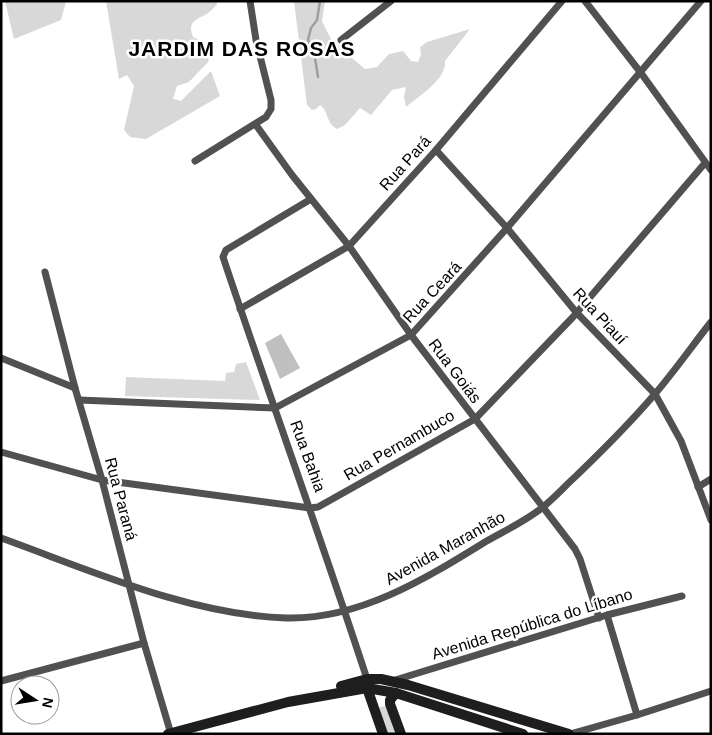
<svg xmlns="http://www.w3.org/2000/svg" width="712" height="735" font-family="Helvetica,sans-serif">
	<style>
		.green { fill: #d8d8d8 }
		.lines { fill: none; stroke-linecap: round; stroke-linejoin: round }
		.stream { stroke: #9f9f9f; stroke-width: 2.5 }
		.building { fill: #c0c0c0 }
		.street { stroke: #515151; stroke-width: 7 }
		.secondary { stroke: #1e1e1e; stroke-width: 10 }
		.labels { text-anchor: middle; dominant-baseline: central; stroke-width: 5; stroke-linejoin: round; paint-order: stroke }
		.street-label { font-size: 16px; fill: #000; stroke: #fff }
		.district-label { font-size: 21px; font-weight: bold; letter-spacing: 1px; fill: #000; stroke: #fff }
	</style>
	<rect width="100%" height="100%" fill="#fff"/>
	<g class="green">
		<polygon points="5,1 66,1 61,20 14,39"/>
		<path d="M106,1H217V4C214,8 209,13 205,15C193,21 188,23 193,37L201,41L209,61L189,82L177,86L173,99L181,101L211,71L220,96L146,139L130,137L124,130L134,86L127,75L119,79Z"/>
		<path d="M294,1H325L322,21L332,41L365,69L377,67L389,54L403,51L411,61L418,62L421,55L420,47L427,42L470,29L445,61C447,79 419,96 406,107L404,97L406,87L392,90L371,115L360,108L345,125L337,129C326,123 329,112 320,105L316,109L312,110L307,105Z"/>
		<polygon points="246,362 260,400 125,396 126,377 225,381 226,373 234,372 236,364"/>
		<polygon points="386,706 398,734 387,734 379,709 380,707"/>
	</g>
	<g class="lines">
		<polyline class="stream" points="318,77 315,58 308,40 311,28 317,20 320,1"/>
	</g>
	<polygon class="building" points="281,334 300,368 280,379 265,343"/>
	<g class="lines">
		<g class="street">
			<polyline points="585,1 641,73 711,170"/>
			<polyline points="341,40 391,1"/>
			<polyline points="256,125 292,175 349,246 411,335 575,549 580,559 599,618"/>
			<polyline points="436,150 507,228 576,312 655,394 681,441 711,520"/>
			<polyline points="195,161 266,117 271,109 271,100 256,40 250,1"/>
			<path d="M311,199L226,250L223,257C270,398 321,538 367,679"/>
			<polyline points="45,272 75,388 102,480 144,643 171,734"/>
			<polyline points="240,309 349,246 436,150 562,1"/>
			<polyline points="1,358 75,388"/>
			<polyline points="79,400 275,408 411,335 507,228 701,1"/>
			<polyline points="1,452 102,480 310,508 318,507 475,419 573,317 705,163"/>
			<polyline points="698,487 711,479"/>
			<path d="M1,538C90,570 190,615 286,618C359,620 425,579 485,542C504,531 526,521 543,507C554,498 565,486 576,476C603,450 630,423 654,395C674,372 692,346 711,322"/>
			<polyline points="607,615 637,715"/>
			<polyline points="1,681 144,643"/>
			<polyline points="392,681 607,615 682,596"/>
			<polyline points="570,734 637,715 711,691"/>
		</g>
		<g class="secondary">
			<polyline points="341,686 367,679 381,679 408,685 569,734"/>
			<polyline points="367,688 383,734"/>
			<polyline points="396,693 390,700 390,704 401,734"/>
			<polyline points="168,734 288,702 367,688 396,693 523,734"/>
		</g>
	</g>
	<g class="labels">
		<g class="street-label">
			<text transform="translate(405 163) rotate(-48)">Rua Pará</text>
			<text transform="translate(432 292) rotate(-47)">Rua Ceará</text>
			<text transform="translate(600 316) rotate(47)">Rua Piauí</text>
			<text transform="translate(455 371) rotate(53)">Rua Goiás</text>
			<text transform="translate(399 445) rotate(-30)">Rua Pernambuco</text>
			<text transform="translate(308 456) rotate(70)">Rua Bahia</text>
			<text transform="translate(121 499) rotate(75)">Rua Paraná</text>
			<text transform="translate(445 548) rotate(-29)">Avenida Maranhão</text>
			<text transform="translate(532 624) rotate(-17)">Avenida República do Líbano</text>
		</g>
		<g class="district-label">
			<text x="242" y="48">JARDIM DAS ROSAS</text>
		</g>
	</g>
	<rect width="712" height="735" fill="none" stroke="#000000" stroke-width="5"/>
	<g transform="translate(35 700) rotate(102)"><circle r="24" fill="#ffffff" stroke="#999999"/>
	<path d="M0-4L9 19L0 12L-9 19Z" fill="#000000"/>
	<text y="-8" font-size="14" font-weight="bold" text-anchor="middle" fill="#000000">N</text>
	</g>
</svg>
